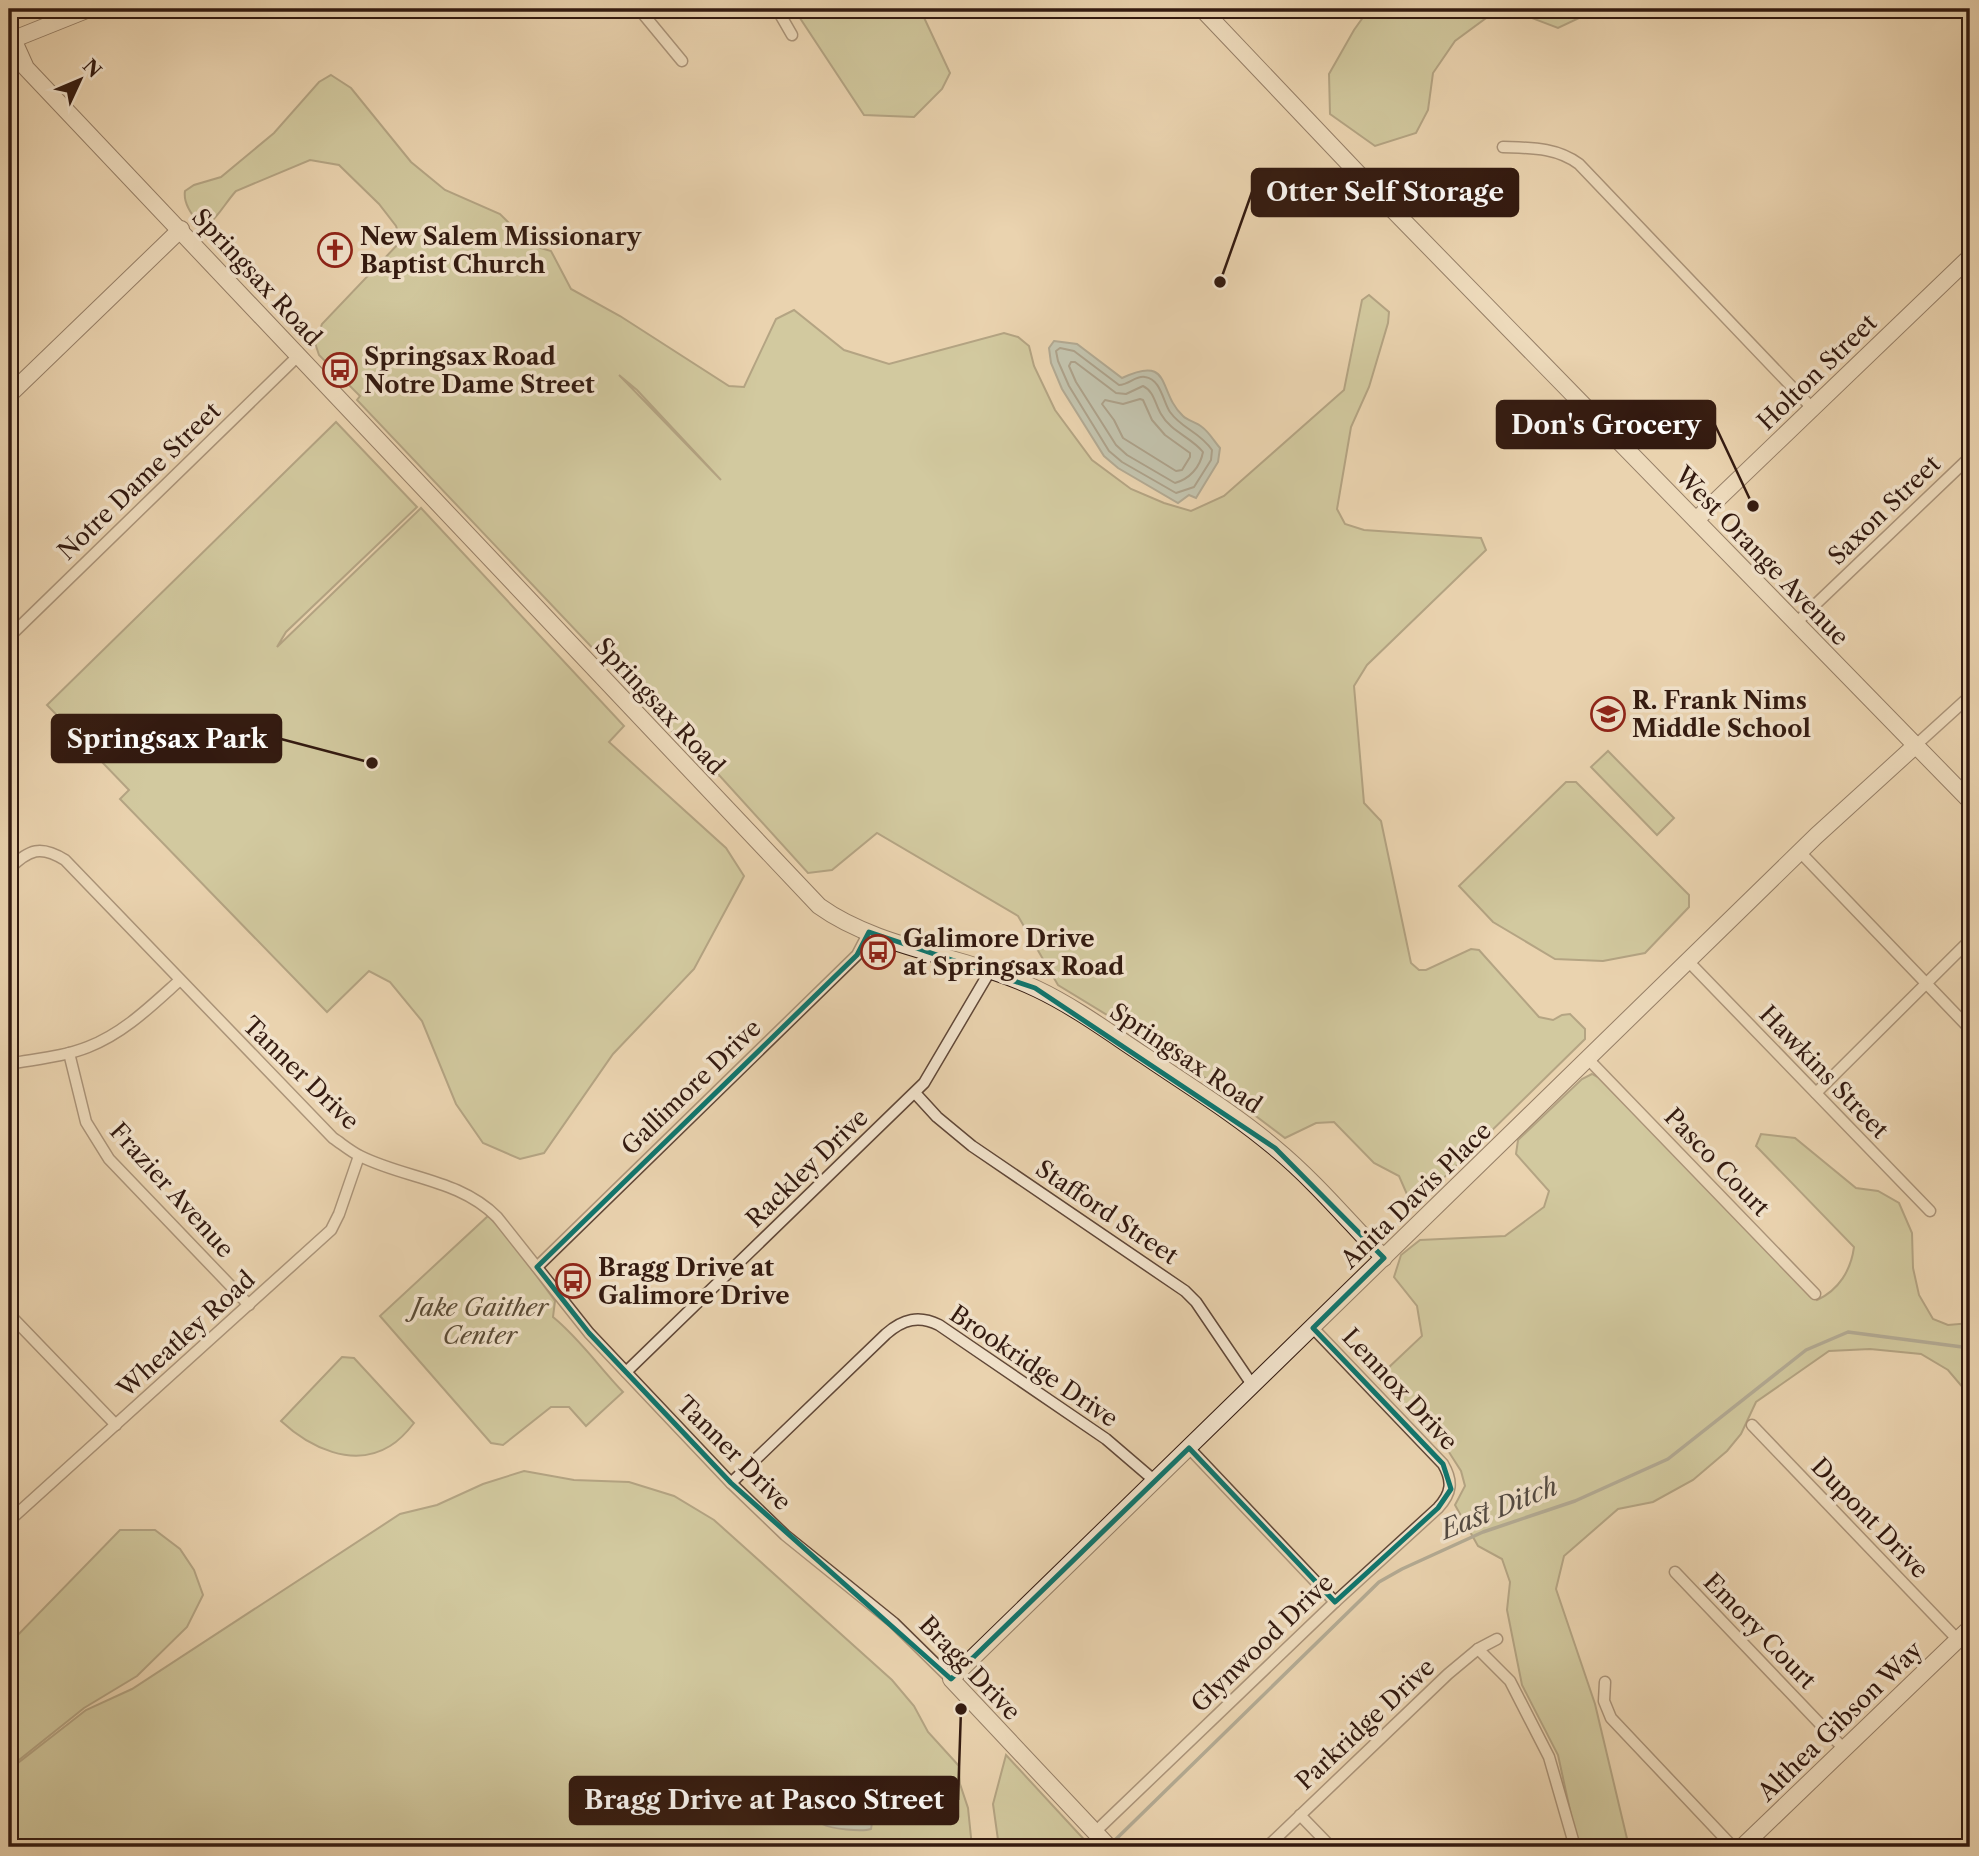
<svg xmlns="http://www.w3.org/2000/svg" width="1979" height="1856" font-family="'Libre Caslon Text',serif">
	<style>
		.green { fill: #b6bc8c; stroke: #746b4e; stroke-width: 2; fill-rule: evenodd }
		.water { fill: #9ab6b4; stroke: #717872; stroke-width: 2 }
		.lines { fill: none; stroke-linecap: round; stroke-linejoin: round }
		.shore { stroke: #666862; stroke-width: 2 }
		.stream { stroke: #717872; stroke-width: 3.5 }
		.street-casing { stroke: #614838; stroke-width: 13 }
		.secondary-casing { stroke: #331a10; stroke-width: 18 }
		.street { stroke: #f1e2cb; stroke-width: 10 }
		.secondary { stroke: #f1e2cb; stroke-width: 16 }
		.marked { fill: none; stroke: #0f766e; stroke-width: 5; stroke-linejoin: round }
		.labels { text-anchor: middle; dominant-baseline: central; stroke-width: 7; stroke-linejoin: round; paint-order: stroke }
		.poi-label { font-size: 24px; font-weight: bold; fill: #331a10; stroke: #f1e2cb; text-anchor: start }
		.street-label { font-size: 24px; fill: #331a10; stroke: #f1e2cb }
		.park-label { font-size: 24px; font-style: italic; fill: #5a4b35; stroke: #f1e2cb }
		.water-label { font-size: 26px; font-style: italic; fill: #524941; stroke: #f1e2cb }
		.leader { fill: none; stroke: #331a10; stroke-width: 2.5 }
		.callout-dot { fill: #331a10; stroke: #f1e2cb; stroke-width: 2.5 }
		.callout { fill: #331a10; stroke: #331a10; stroke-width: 2.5 }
		.callout-label { font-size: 26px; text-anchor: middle; font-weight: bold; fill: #fff }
	</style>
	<rect width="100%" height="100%" fill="#ead3af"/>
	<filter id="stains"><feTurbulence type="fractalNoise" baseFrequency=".00286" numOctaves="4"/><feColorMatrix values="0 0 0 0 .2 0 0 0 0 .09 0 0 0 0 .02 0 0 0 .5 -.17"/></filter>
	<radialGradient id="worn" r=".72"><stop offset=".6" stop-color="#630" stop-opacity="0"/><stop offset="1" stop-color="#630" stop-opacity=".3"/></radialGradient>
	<g class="green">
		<polygon points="794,9 920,9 950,73 942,89 914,117 864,115"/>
		<polygon points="1369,9 1598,9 1558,28 1511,10 1493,13 1455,41 1433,73 1428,110 1416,133 1375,146 1330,114 1329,74 1354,30"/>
		<path d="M331,75L351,88L411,162L445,190L500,214L531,245L551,251L571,289L620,316L729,386L744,387L776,319L794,310L844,350L889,364L1004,333L1018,337L1029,346L1034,366L1055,410L1092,460L1131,489L1164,503L1191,511L1224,496L1344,390L1362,300L1369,295L1389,312L1388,323L1369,387L1351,427L1337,509L1345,524L1364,530L1481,538L1486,550L1367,665L1354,686L1364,803L1381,821L1411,963L1419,970H1426L1471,949L1479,950L1539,1017L1553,1020L1562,1015L1570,1014L1585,1029V1039L1413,1208L1399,1176L1374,1163L1334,1122L1316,1123L1285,1138L1184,1062L1058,985L1018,916L877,833L832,870L808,873L719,775L715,777L357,400L360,396L319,355L315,343L322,324L401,241L396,226L379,204L339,165L310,160L236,191C226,202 220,214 209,224L199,223C191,214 183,203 185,191L194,185L221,177L274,133L319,82ZM619,375L637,390L721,480Z"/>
		<polygon points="336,422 417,507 286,632 277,647 421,508 624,726 609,742 726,848 744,876 694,969 613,1054 544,1153 520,1159 483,1143 456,1104 422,1021 390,982 369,971 327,1012 120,799 129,790 47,705"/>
		<polygon points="1608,751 1674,818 1657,835 1591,767"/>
		<polygon points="1566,782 1576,782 1689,895 1689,907 1645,953 1603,961 1555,959 1493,922 1459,886"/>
		<path d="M1592,1074L1599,1078L1817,1300C1839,1290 1851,1270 1854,1247L1756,1146L1761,1134L1795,1138L1856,1188L1878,1191L1899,1203L1912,1233L1913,1268L1919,1295L1933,1319L1948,1325L1970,1323V1396L1948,1370L1921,1354L1870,1349L1829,1351L1756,1402L1741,1434L1727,1451L1693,1480L1653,1502L1618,1509L1564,1556L1556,1589L1595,1704L1629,1847H1578L1558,1755L1522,1685L1507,1610L1510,1582L1502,1559L1478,1546L1455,1505L1465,1486L1461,1471L1447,1449L1387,1387L1386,1370L1422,1336L1417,1306L1394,1277L1401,1255L1420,1240L1505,1236L1544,1207L1549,1191L1516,1154L1518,1140L1582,1079Z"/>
		<path d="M488,1216L507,1235L555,1301L553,1317C580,1339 599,1367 623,1392L586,1426L569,1407H551L503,1445L491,1443L380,1316Z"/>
		<path d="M342,1357L354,1358L414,1423C407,1432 400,1440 390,1446C353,1469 309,1447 281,1421Z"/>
		<polygon points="524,1471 574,1480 629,1482 674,1496 714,1520 892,1680 914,1706 928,1732 959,1766 960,1784 968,1808 972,1847 500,1847 496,1845 485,1847 9,1847 9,1770 86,1710 132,1689 400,1514 437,1505 483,1484"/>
		<polygon points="120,1530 155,1530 180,1549 194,1570 203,1595 187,1627 137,1676 84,1708 9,1768 9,1640 15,1638"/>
		<polygon points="1006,1755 1091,1847 999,1847 993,1804"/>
	</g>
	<g class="water">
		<path d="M1054,341L1077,344L1122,378C1173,354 1157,392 1183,416C1188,421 1196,422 1202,427C1209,432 1214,441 1220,448L1218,462L1196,498L1189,495L1178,503L1118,468L1104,456L1062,389L1051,363L1049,348Z"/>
		<path d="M853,1795C865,1801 875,1816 871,1829C862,1832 831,1829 822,1824L820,1814L827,1806Z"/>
	</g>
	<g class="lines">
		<g class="shore">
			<path d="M1060,348L1074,351L1119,385C1129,385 1136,375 1145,377C1161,379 1163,402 1170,412C1182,429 1199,431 1212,450L1211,460L1194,487L1176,493L1122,462L1109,451L1069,386L1058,361L1056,351Z"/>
			<path d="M1071,362H1075L1116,393L1126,394L1143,386C1154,391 1155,404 1161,414C1171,432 1191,437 1203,452C1200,468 1189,479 1175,483L1127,455L1116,445L1076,382L1069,366Z"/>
			<polygon points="1140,399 1143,400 1152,420 1165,435 1190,453 1190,457 1182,470 1176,471 1123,438 1114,420 1102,404 1105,400 1123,404"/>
			<polygon points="853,1803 864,1817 863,1823 828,1819 830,1812"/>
		</g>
		<polyline class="stream" points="1111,1844 1379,1582 1402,1569 1483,1532 1575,1501 1668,1459 1806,1350 1848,1332 1970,1348"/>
		<g class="street-casing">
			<g id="street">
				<polyline points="639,9 682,61"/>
				<polyline points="777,9 792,35"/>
				<path d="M1503,147C1530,148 1556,147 1579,164L1813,409"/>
				<polyline points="1796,623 1970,457"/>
				<polyline points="9,637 299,355"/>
				<polyline points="1916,745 1970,696"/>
				<polyline points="1800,852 1970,1029"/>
				<path d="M9,869C29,849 41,845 65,860L333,1138C342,1144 350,1151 360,1156C406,1179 459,1179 497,1217L589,1333L731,1483L785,1535L894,1623L951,1679"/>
				<polyline points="1689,962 1930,1211"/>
				<polyline points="69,1053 86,1122 109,1159 249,1305"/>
				<polyline points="1588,1059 1815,1294"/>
				<path d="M9,1064C35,1059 63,1057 88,1047C124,1033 151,1006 180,980"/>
				<polyline points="915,1093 937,1117 972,1146 1185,1291 1196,1302 1253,1386"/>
				<polyline points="1816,1093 1970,940"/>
				<polyline points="537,1267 857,955 869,932"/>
				<polyline points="9,1314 116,1425"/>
				<polyline points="626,1372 924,1083 990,971"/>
				<polyline points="1752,1425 1958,1640"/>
				<polyline points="1189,1448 1335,1602"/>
				<path d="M731,1483L886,1334C903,1319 919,1315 939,1325L1106,1439L1155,1481"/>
				<polyline points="9,1521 331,1230 339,1214 359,1156"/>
				<polyline points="1675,1572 1844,1749"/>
				<polyline points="1478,1649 1510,1681 1549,1757 1575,1847"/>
				<polyline points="1605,1682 1604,1701 1611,1718 1733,1847"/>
				<polyline points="1300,1815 1331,1847"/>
				<path d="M1095,1832L1335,1602L1438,1508C1452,1493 1453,1481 1443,1464L1313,1328"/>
				<polyline points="1267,1847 1448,1674 1478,1649 1497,1639"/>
			</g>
		</g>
		<g class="secondary-casing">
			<g id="secondary">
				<polyline points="1202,9 1390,207 1970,801"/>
				<path d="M13,39L26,68L819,906C880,950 969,956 1037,989C1075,1007 1110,1033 1145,1056C1189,1086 1235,1114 1275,1148C1315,1181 1348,1221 1384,1258"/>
				<polyline points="9,41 89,9"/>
				<polyline points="9,395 181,229"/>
				<polyline points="1696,520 1970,257"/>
				<polyline points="1109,1847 951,1679 1816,836 1916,745"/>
				<polyline points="1742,1847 1970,1628"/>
			</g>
		</g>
		<use href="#street" class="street"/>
		<use href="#secondary" class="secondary"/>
	</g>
	<path d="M0 0H1979V1856H0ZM869,932L1035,988L1275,1148L1384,1258L1313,1328L1443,1464L1451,1489L1438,1508L1335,1602L1189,1448L951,1679L731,1483L589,1333L537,1267L857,955Z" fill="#ead3af" fill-opacity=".55" fill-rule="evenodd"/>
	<path class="marked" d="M869,932L1035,988L1275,1148L1384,1258L1313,1328L1443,1464L1451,1489L1438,1508L1335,1602L1189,1448L951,1679L731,1483L589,1333L537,1267L857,955Z"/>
	<defs>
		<g id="church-ring" transform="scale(1.75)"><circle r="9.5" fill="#f1e2cb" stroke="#8f2418" stroke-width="1.5"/><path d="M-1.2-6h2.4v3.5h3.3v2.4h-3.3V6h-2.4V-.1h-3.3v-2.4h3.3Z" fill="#8f2418"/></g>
		<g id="bus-ring" transform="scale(1.75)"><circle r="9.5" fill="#f1e2cb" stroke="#8f2418" stroke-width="1.5"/><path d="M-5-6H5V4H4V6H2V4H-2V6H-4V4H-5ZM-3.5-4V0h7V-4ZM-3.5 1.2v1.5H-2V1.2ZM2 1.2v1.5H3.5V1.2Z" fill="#8f2418"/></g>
		<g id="school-ring" transform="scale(1.75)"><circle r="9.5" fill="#f1e2cb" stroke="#8f2418" stroke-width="1.5"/><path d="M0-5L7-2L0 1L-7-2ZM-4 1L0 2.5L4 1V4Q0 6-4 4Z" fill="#8f2418"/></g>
	</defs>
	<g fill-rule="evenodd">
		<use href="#church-ring" x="335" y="250"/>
		<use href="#bus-ring" x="340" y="370"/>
		<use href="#school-ring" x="1608" y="714"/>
		<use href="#bus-ring" x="878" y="952"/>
		<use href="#bus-ring" x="573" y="1281"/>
	</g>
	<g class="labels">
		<g class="poi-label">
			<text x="360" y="236">New Salem Missionary<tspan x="360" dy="28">Baptist Church</tspan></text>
			<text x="364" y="356">Springsax Road<tspan x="364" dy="28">Notre Dame Street</tspan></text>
			<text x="1632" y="700">R. Frank Nims<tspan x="1632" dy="28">Middle School</tspan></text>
			<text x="903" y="938">Galimore Drive<tspan x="903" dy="28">at Springsax Road</tspan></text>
			<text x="598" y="1267">Bragg Drive at<tspan x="598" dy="28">Galimore Drive</tspan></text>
		</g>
		<g class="street-label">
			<text transform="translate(257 277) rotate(47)">Springsax Road</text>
			<text transform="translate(1817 372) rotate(-44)">Holton Street</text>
			<text transform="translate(139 481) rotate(-44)">Notre Dame Street</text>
			<text transform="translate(1884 510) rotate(-44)">Saxon Street</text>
			<text transform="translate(1762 556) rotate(46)">West Orange Avenue</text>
			<text transform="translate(660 706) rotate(47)">Springsax Road</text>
			<text transform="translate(1186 1058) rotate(34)">Springsax Road</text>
			<text transform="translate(1824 1072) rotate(46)">Hawkins Street</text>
			<text transform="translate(301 1073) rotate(44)">Tanner Drive</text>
			<text transform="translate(691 1087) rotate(-44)">Gallimore Drive</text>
			<text transform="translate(1717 1162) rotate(46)">Pasco Court</text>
			<text transform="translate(807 1168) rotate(-44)">Rackley Drive</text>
			<text transform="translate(172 1190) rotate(48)">Frazier Avenue</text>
			<text transform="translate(1416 1195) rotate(-44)">Anita Davis Place</text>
			<text transform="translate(1107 1212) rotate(34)">Stafford Street</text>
			<text transform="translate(186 1334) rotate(-42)">Wheatley Road</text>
			<text transform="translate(1034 1366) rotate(34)">Brookridge Drive</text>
			<text transform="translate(1400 1389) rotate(47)">Lennox Drive</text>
			<text transform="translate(734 1453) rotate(45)">Tanner Drive</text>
			<text transform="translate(1870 1518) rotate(46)">Dupont Drive</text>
			<text transform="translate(1760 1631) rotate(46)">Emory Court</text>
			<text transform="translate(1262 1643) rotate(-44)">Glynwood Drive</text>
			<text transform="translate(970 1668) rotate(46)">Bragg Drive</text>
			<text transform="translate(1840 1721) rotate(-44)">Althea Gibson Way</text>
			<text transform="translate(1365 1724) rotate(-43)">Parkridge Drive</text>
		</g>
		<g class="park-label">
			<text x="480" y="1307">Jake Gaither<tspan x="480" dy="28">Center</tspan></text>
		</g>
		<g class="water-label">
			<text transform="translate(1499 1508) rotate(-22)">East Ditch</text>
		</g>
	</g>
	<path class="leader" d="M1220 282L1252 192M1753 506L1715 425M372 763L281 739M961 1709L958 1800"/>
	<g class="callout-dot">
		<circle cx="1220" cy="282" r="7"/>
		<circle cx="1753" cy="506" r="7"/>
		<circle cx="372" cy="763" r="7"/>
		<circle cx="961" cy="1709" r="7"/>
	</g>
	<g class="callout">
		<rect x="1252" y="169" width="266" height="47" rx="7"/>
		<rect x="1497" y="401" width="218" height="47" rx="7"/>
		<rect x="52" y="715" width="229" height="47" rx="7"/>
		<rect x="570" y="1777" width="388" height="47" rx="7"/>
	</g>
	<g class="callout-label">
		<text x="1385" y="201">Otter Self Storage</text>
		<text x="1606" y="434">Don's Grocery</text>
		<text x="167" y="748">Springsax Park</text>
		<text x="764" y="1809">Bragg Drive at Pasco Street</text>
	</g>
	<rect width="1979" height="1856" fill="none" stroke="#ead3af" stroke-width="35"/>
	<rect x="10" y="10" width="1958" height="1835" fill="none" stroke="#331a10" stroke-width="3.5"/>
	<rect x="18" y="18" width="1944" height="1821" fill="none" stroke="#331a10" stroke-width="2"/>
	<g transform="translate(80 80) rotate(46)" stroke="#f1e2cb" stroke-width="5" paint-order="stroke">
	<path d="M0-5L12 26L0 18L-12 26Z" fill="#331a10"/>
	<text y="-10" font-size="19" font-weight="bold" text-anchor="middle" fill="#331a10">N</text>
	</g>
	<rect width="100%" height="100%" filter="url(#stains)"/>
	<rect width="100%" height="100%" fill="url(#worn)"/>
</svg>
